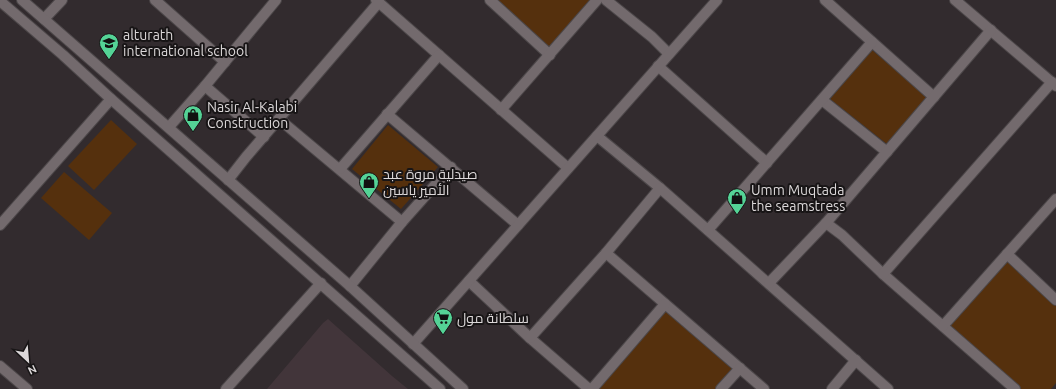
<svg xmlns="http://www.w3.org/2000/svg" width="1056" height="389" font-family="Ubuntu,Cairo,sans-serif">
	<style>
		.built { fill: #42353a }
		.green { fill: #55300d }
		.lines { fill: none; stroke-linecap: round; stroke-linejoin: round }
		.street-casing { stroke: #4c4749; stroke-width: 12 }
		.secondary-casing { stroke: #4c4749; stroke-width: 12 }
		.street { stroke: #736a6d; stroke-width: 10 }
		.secondary { stroke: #736a6d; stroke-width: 10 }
		.labels { text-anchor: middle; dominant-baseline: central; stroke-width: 4; stroke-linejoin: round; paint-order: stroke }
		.poi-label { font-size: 14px; fill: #dcd8d9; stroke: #181516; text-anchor: start }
	</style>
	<rect width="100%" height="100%" fill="#322b2e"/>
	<polygon class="built" points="328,319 392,376 408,389 267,389 323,323"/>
	<g class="green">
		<polygon points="498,0 591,0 549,48"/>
		<polygon points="872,50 927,97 887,144 830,99"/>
		<polygon points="111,120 137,144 94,190 68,166"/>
		<polygon points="388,125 438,167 401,209 352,169"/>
		<polygon points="64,172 112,213 89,240 41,198"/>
		<polygon points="1006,259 1056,306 1056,383 1051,389 1020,389 947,326"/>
		<polygon points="666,310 733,369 716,389 598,389"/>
	</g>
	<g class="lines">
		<g class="street-casing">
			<g id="street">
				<polyline points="155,0 225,62"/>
				<polyline points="376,0 568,168"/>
				<polyline points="490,0 550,55"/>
				<polyline points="606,0 652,37 669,54"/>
				<polyline points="825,0 934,97"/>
				<polyline points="955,0 1056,86"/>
				<polyline points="44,19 62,0"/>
				<polyline points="658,66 767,163"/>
				<polyline points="205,86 264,137"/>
				<polyline points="822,100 887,152"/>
				<polyline points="501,110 597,0"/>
				<polyline points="387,114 518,225"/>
				<polyline points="279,119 402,222"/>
				<polyline points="169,127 205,86 276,0"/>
				<polyline points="597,136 660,188 888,389"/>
				<polyline points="340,169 439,55"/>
				<polyline points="228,180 246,157 379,2"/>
				<polyline points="826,223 842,235 883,274 1015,389"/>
				<polyline points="0,225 111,99"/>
				<polyline points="708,230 872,42"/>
				<polyline points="606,253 764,389"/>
				<polyline points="1007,254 1056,300"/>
				<polyline points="883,274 1052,82"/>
				<polyline points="469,281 530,338 589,389"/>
				<polyline points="769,283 826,223 991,30"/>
				<polyline points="350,286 402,222 451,167"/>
				<polyline points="943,326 1056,199"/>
				<polyline points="530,338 606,253 660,188"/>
				<polyline points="413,344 717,0"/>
				<polyline points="592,389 665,304"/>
				<polyline points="721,389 740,368"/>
				<polyline points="832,389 856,360"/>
			</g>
		</g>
		<g class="secondary-casing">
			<g id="secondary">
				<polyline points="22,0 350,286 463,389"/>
				<polyline points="0,1 63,55 111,99 440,389"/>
				<polyline points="0,366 27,389"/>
				<polyline points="226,389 321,283"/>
			</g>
		</g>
		<use href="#street" class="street"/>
		<use href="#secondary" class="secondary"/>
	</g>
	<defs>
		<g id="school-pin" transform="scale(1)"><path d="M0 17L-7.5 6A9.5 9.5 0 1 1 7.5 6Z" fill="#54d396" stroke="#181516"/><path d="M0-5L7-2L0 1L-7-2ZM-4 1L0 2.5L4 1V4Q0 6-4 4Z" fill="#111"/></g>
		<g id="shop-pin" transform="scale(1)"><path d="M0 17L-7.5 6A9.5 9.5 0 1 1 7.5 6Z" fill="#54d396" stroke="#181516"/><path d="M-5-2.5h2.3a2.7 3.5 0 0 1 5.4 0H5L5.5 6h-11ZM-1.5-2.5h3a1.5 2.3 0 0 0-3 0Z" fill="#111"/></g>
		<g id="supermarket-pin" transform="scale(1)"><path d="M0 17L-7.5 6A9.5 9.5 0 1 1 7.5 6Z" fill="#54d396" stroke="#181516"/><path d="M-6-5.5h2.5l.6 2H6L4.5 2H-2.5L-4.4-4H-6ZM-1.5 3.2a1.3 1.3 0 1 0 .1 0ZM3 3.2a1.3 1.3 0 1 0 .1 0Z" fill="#111"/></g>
	</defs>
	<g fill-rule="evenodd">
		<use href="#school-pin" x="109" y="43"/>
		<use href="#shop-pin" x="193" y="115"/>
		<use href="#shop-pin" x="369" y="182"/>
		<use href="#shop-pin" x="737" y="198"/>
		<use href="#supermarket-pin" x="443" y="318"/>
	</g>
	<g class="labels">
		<g class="poi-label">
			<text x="123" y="35">alturath<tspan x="123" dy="16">international school</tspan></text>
			<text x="207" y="107">Nasir Al-Kalabi<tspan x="207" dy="16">Construction</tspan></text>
			<text x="383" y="174">صيدلية مروة عبد<tspan x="383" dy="16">الأمير ياسين</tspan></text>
			<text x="751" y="190">Umm Muqtada<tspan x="751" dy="16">the seamstress</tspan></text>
			<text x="457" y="318">سلطانة مول</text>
		</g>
	</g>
	<g transform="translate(28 361) rotate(154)" stroke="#181516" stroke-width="3" paint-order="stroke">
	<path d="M0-3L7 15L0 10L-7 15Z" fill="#dcd8d9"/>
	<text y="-6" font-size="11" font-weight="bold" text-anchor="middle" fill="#dcd8d9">N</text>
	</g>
</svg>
